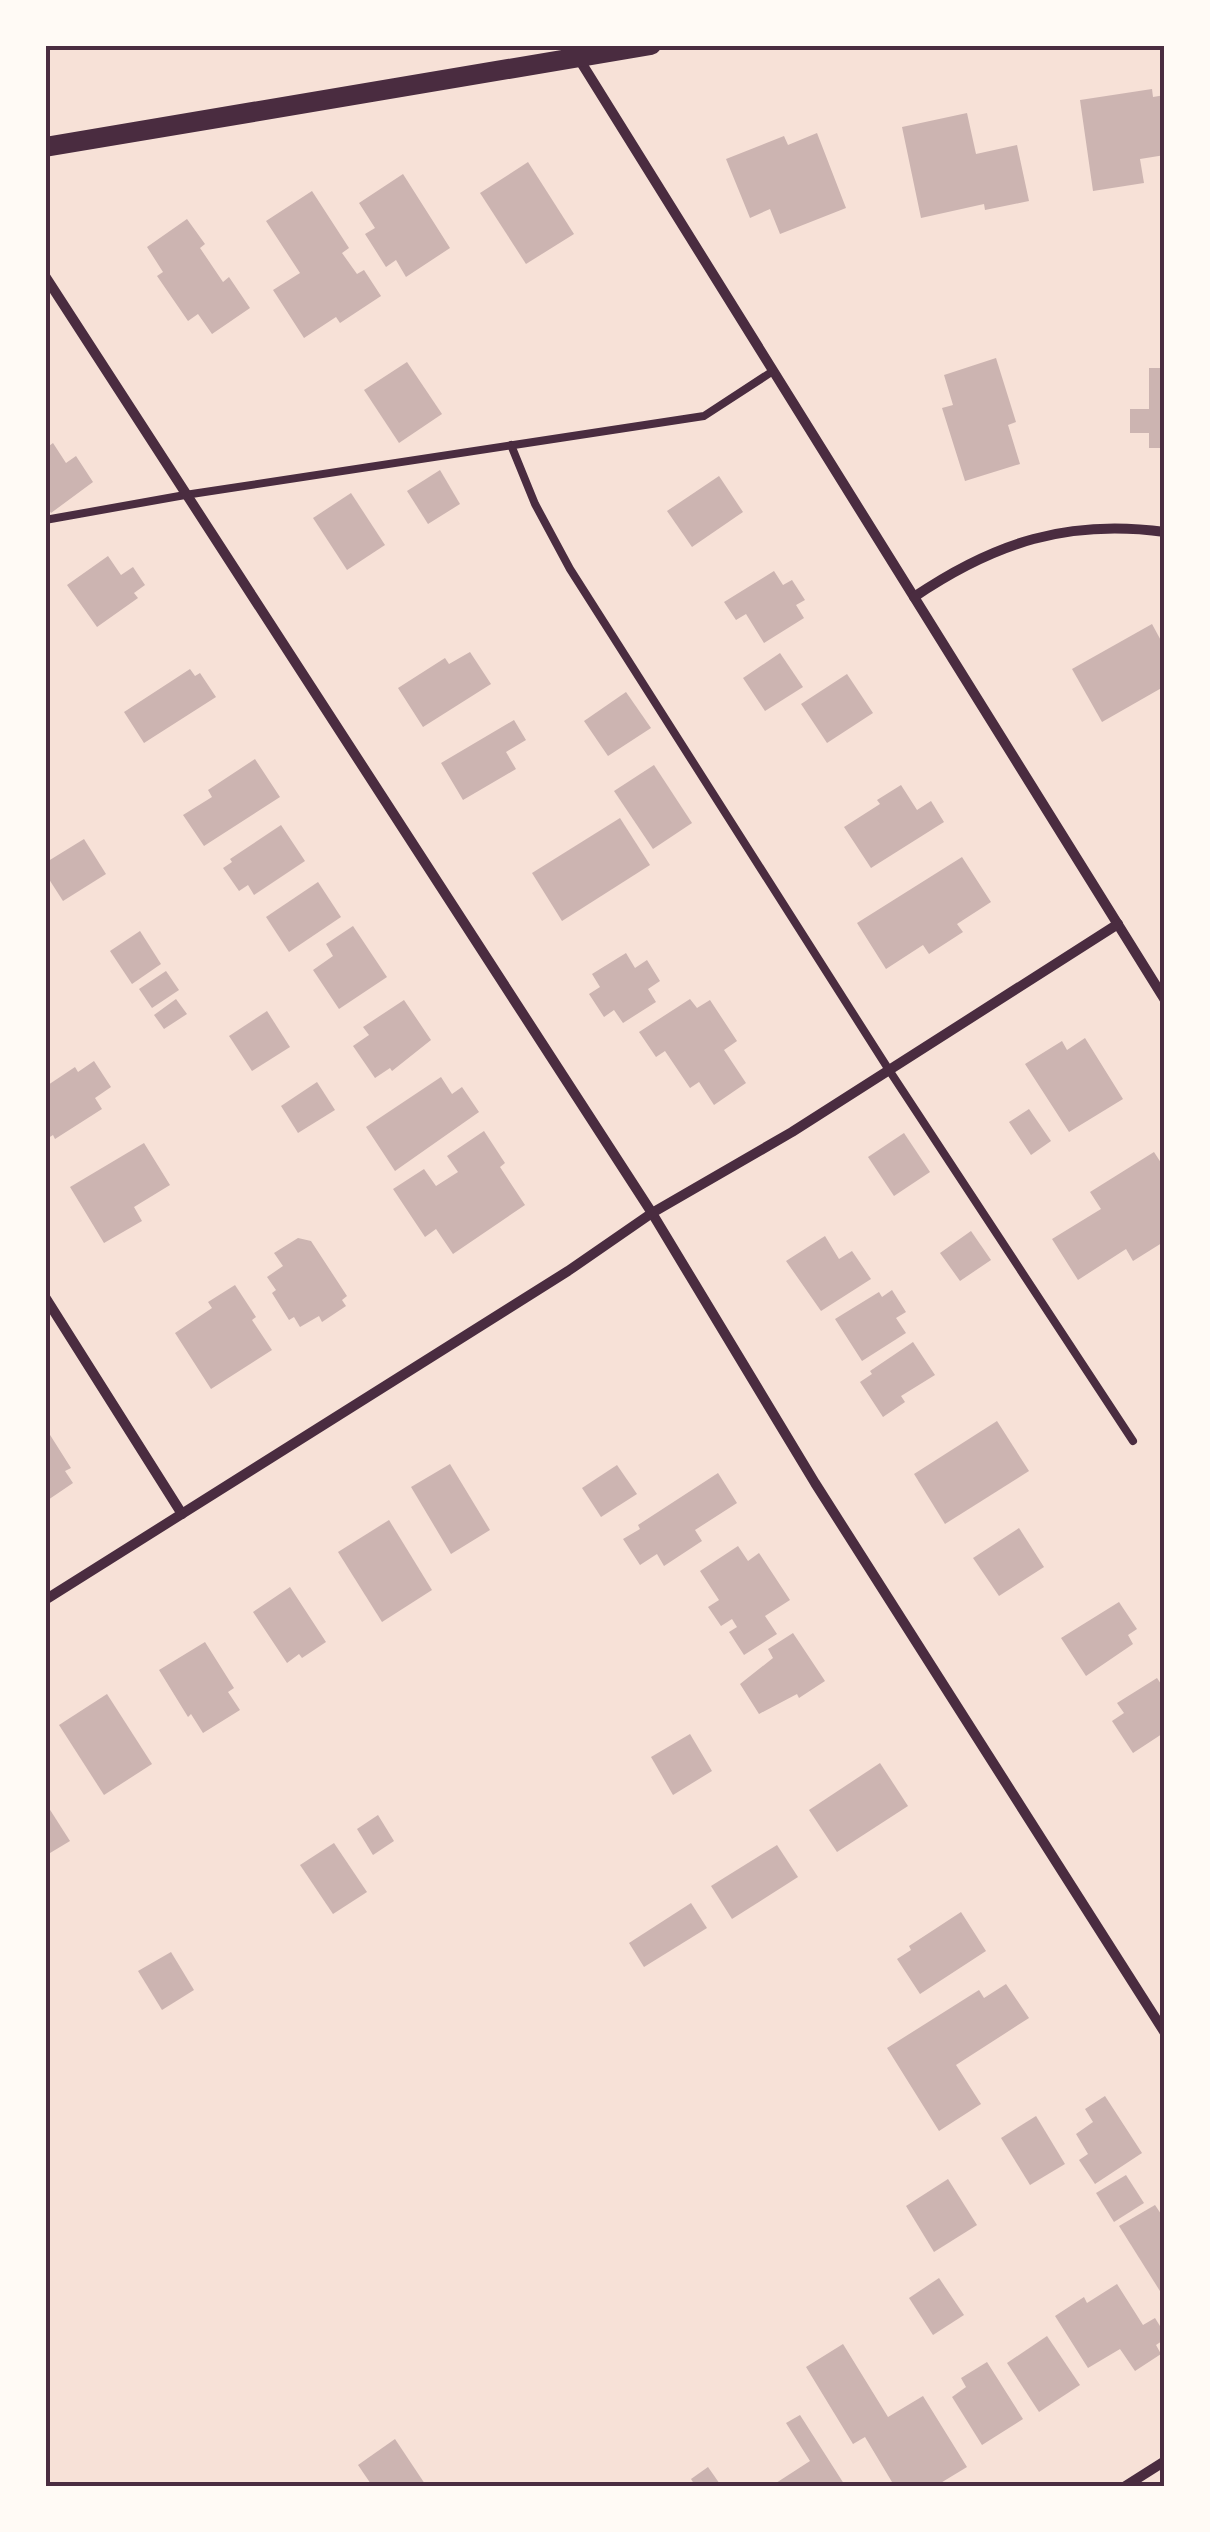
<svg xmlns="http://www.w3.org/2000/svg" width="1210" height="2532" font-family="Poppins,sans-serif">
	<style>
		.building { fill: #ccb4b1 }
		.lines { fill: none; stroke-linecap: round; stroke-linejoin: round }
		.service { stroke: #4a2c40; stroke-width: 8 }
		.minor { stroke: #4a2c40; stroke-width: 10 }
		.secondary { stroke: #4a2c40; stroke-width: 20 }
		.neatline { fill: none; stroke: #4a2c40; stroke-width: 4 }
	</style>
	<rect width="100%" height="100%" fill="#f7e1d7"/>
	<g class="building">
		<polygon points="1152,89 1153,97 1165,95 1165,155 1140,159 1144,183 1093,191 1080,100"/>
		<polygon points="967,113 976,154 1017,145 1029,201 985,210 984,204 921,218 902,127"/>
		<polygon points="817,133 846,208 780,234 770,209 750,218 726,159 784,136 788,145"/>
		<polygon points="528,162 574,234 526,264 480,193"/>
		<polygon points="403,174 450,248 406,277 396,260 386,267 365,234 375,228 359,203"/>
		<polygon points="312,191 349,248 342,253 357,274 364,270 381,296 340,323 336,317 304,338 273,290 300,273 266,221"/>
		<polygon points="187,219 205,244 200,248 223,282 229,277 250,308 212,334 198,314 188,321 157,276 163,272 147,247"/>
		<polygon points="996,358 1016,422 1008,425 1020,464 965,481 942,408 953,405 944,375"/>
		<polygon points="407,362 442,414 399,443 364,390"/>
		<polygon points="1149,368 1165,368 1165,448 1149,448 1149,433 1130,433 1130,409 1149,409"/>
		<polygon points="53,443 66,463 76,456 93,482 51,513 45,504 45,449"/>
		<polygon points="440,470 460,504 428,524 407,491"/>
		<polygon points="719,476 743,512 692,547 667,511"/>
		<polygon points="351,493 385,545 347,570 313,518"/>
		<polygon points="108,556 121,575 133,567 145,585 134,593 138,598 97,627 67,585"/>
		<polygon points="774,571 783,585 792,580 805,600 796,605 804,618 764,643 746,614 736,620 724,602"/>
		<polygon points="1152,624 1165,648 1165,686 1102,722 1072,669"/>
		<polygon points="470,652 491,684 423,727 398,688 445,658 449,664"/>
		<polygon points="780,653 803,687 765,711 743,678"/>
		<polygon points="190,669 195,676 200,673 216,697 144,743 124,712"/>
		<polygon points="847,674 873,713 827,743 801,704"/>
		<polygon points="626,692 651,728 608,756 584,721"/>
		<polygon points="514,720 526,740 506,752 516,769 463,800 441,763"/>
		<polygon points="255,759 280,797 204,846 183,815 212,797 208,790"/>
		<polygon points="654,765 692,823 653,849 614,791"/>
		<polygon points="901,785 917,810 931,801 944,822 871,868 844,827 880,804 877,800"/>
		<polygon points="620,818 650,865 562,921 532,873"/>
		<polygon points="281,825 305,861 254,895 248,885 239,891 223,868 232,862 230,859"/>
		<polygon points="84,839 106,874 63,901 45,873 45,863"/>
		<polygon points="962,857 991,902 957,924 963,932 929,954 923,945 886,969 857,923"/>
		<polygon points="318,882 341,917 289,952 266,917"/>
		<polygon points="353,926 387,977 339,1009 313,970 333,956 326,944"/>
		<polygon points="140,931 161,964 132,984 110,951"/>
		<polygon points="626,953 635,968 647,960 660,981 648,989 656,1002 623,1023 614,1010 604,1017 589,994 600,987 592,974"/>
		<polygon points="166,971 179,990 152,1008 139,989"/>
		<polygon points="176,999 187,1014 164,1029 154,1015"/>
		<polygon points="690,999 697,1008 710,1000 737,1041 724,1050 746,1083 714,1105 699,1082 690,1088 665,1051 656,1057 639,1032"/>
		<polygon points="404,1000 431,1040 392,1071 390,1068 375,1078 353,1046 369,1035 363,1027"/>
		<polygon points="267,1011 290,1047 252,1071 229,1036"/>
		<polygon points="1085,1038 1123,1099 1069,1132 1025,1064 1062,1041 1067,1050"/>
		<polygon points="94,1061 111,1087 95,1098 102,1109 55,1139 53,1135 45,1140 45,1087 75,1067 78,1072"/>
		<polygon points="441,1077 452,1094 462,1087 479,1112 395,1171 366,1127"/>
		<polygon points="317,1082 335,1110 298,1133 281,1106"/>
		<polygon points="1029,1109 1051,1141 1031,1155 1009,1122"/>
		<polygon points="484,1131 505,1163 500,1167 525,1205 453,1254 436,1229 425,1237 393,1189 424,1169 436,1186 458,1172 447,1156"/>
		<polygon points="904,1133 930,1172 894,1196 868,1157"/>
		<polygon points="144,1143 170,1185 134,1207 142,1221 104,1243 70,1187"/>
		<polygon points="1154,1152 1165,1169 1165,1241 1133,1261 1126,1249 1078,1280 1052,1239 1101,1209 1090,1192"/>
		<polygon points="971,1231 991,1260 960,1281 940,1253"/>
		<polygon points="825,1236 839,1259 852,1251 871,1279 821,1311 786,1261"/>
		<polygon points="298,1238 311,1241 347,1296 342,1300 346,1306 322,1322 319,1316 300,1327 294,1317 289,1320 272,1293 276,1290 267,1277 283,1266 274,1253"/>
		<polygon points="235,1285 256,1317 252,1320 272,1350 211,1389 175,1333 212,1308 208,1302"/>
		<polygon points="892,1290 906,1312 896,1318 906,1333 862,1361 835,1319 879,1292 882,1297"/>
		<polygon points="913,1342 935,1375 901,1396 905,1402 883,1417 860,1382 872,1374 870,1371"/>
		<polygon points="997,1421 1029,1471 945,1524 914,1474"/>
		<polygon points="45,1427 71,1468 65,1471 73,1483 45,1502"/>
		<polygon points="450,1464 490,1530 451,1554 411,1487"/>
		<polygon points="617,1465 637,1494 601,1517 582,1488"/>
		<polygon points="718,1473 737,1503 695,1530 702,1541 664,1566 657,1554 640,1565 623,1539 640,1529 638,1525"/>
		<polygon points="389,1520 432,1590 382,1622 338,1552"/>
		<polygon points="1019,1528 1044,1567 999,1596 973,1558"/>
		<polygon points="738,1546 748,1561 759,1553 790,1600 765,1616 777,1634 744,1655 729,1632 737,1627 732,1619 721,1626 708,1607 719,1600 700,1571"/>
		<polygon points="290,1587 326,1642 302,1658 299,1654 287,1663 253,1612"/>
		<polygon points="1119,1602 1137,1629 1128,1635 1133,1644 1086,1676 1061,1638"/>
		<polygon points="793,1633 825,1681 799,1698 797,1694 759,1714 740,1684 773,1658 768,1649"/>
		<polygon points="205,1642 234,1688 228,1692 240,1710 203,1733 191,1714 188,1717 159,1670"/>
		<polygon points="1157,1678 1165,1690 1165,1732 1133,1753 1112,1721 1124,1713 1117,1703"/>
		<polygon points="107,1694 152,1764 104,1795 59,1725"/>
		<polygon points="690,1734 712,1771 673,1795 651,1757"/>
		<polygon points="880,1763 908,1806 837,1852 809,1810"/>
		<polygon points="45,1802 70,1841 45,1856"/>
		<polygon points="378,1815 394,1841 373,1855 357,1829"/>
		<polygon points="334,1843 367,1892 333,1914 300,1865"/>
		<polygon points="777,1845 798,1877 732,1919 711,1886"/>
		<polygon points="691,1903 707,1928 644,1967 629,1943"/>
		<polygon points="961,1912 986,1951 920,1994 897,1959 911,1950 909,1946"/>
		<polygon points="171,1952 194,1990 162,2010 138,1971"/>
		<polygon points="1006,1984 1029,2018 956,2065 981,2104 939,2131 887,2048 979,1990 984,1998"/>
		<polygon points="1105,2096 1142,2153 1095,2184 1079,2160 1088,2154 1076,2134 1093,2122 1085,2109"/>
		<polygon points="1036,2116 1065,2164 1030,2185 1001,2138"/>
		<polygon points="1126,2175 1144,2203 1114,2222 1096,2193"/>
		<polygon points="948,2179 977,2225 934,2252 906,2206"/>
		<polygon points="1155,2205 1165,2220 1165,2299 1119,2226"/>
		<polygon points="939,2278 964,2315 933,2335 909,2298"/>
		<polygon points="1117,2284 1143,2325 1155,2318 1165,2334 1165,2339 1156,2345 1161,2354 1135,2371 1120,2349 1088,2368 1055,2316 1084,2297 1087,2303"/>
		<polygon points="1047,2336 1080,2385 1039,2412 1007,2363"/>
		<polygon points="843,2344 888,2417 923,2396 967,2467 934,2487 895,2487 865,2437 853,2444 806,2367"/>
		<polygon points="987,2362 1023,2419 982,2445 952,2397 966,2387 961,2378"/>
		<polygon points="800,2415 846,2487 778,2487 776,2483 810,2461 786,2423"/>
		<polygon points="395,2439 427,2487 373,2487 358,2465"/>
		<polygon points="708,2467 722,2487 696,2487 691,2479"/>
	</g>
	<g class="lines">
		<g class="service">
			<polyline points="511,445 535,504 570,569 889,1070 1133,1441"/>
			<polyline points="45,520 185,495 704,416 773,371"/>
		</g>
		<g class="minor">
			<polyline points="579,59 1165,1000"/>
			<polyline points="45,276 652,1213 815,1483 1165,2033"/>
			<path d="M914,597C995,542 1068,519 1165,532"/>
			<polyline points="45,1297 182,1514"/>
			<polyline points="45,1600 568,1271 652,1213 792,1132 1118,924"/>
			<polyline points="1124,2487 1165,2461"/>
		</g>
		<polyline class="secondary" points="45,147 651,45"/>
	</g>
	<rect width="1210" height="2532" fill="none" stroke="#fffaf5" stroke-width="95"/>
	<rect x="48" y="48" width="1114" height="2436" class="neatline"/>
</svg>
